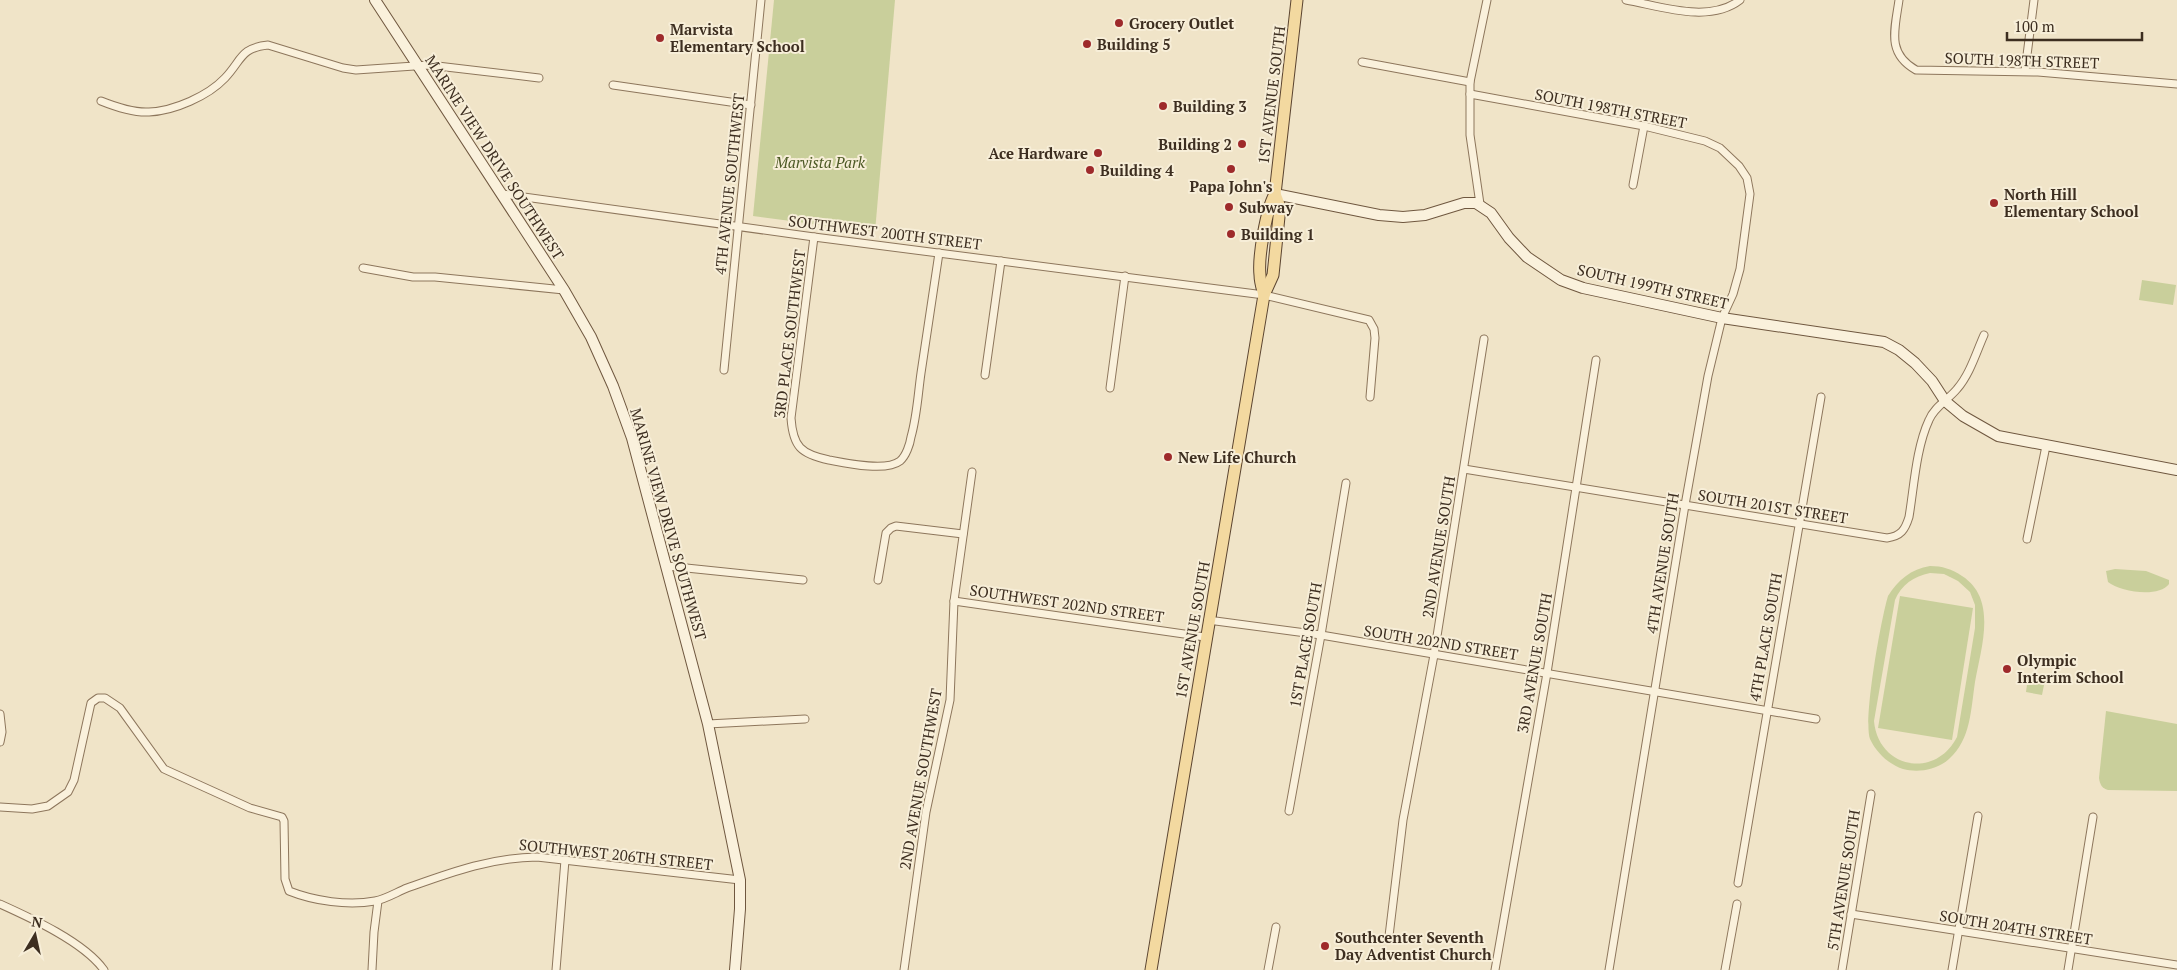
<svg xmlns="http://www.w3.org/2000/svg" width="2177" height="970" font-family="'PT Serif',serif">
	<style>
		.green { fill: #c9cf9b; fill-rule: evenodd }
		.lines { fill: none; stroke-linecap: round; stroke-linejoin: round }
		.street-casing { stroke: #8d765c; stroke-width: 9 }
		.secondary-casing { stroke: #6f573f; stroke-width: 12 }
		.primary-casing { stroke: #5b4430; stroke-width: 13 }
		.street { stroke: #faf1dc; stroke-width: 7 }
		.secondary { stroke: #faf1dc; stroke-width: 10 }
		.primary { stroke: #f3d9a0; stroke-width: 11 }
		.poi-dot { fill: #9e2a2b; stroke: #f7eed8; stroke-width: 2 }
		.labels { text-anchor: middle; dominant-baseline: central; stroke-width: 4; stroke-linejoin: round; paint-order: stroke }
		.poi-label { font-size: 15px; font-weight: bold; fill: #3d2e20; stroke: #f7eed8; text-anchor: start }
		.street-label { font-size: 15px; fill: #3d2e20; stroke: #f7eed8 }
		.park-label { font-size: 15px; font-style: italic; fill: #4d5a26; stroke: #f7eed8 }
	</style>
	<rect width="100%" height="100%" fill="#f0e4c8"/>
	<g class="green">
		<polygon points="774,0 895,0 875,232 753,216"/>
		<polygon points="2142,280 2176,285 2173,305 2139,300"/>
		<path d="M1930,566C1942,566 1952,569 1962,576C1998,599 1981,648 1975,682C1971,708 1971,740 1949,759C1937,770 1918,773 1903,769C1888,764 1876,752 1870,739C1863,720 1881,619 1888,596C1898,580 1911,569 1930,566ZM1930,573L1944,574L1958,581L1970,592L1975,605V628L1957,737C1935,780 1878,768 1874,721L1895,600C1901,585 1914,576 1930,573Z"/>
		<path d="M2115,569L2146,571L2169,580V584C2159,598 2120,592 2108,582L2106,571Z"/>
		<polygon points="1900,596 1973,608 1952,740 1878,728"/>
		<polygon points="2028,677 2045,680 2042,695 2026,692"/>
		<path d="M2106,711L2177,724V791L2108,790C2102,788 2100,785 2099,778Z"/>
	</g>
	<g class="lines">
		<g class="street-casing">
			<g id="street">
				<path d="M1626,0C1660,6 1709,24 1740,0"/>
				<path d="M1899,0C1895,29 1886,53 1916,70L2038,72L2177,84"/>
				<polyline points="1362,62 1470,82"/>
				<polyline points="2025,71 2034,0"/>
				<polyline points="613,85 751,105"/>
				<polyline points="1470,94 1644,126 1705,141 1720,148 1739,166 1747,178 1750,194 1740,269 1733,294 1722,318 1708,376 1685,505 1609,970"/>
				<path d="M101,101C116,107 133,113 149,112C174,111 208,96 225,78C242,60 240,48 268,45L343,68L356,70L429,65L539,78"/>
				<polyline points="1633,185 1644,126"/>
				<polyline points="503,194 814,237 1264,295 1369,320 1374,329 1375,338 1370,397"/>
				<polyline points="1480,204 1470,135 1470,82 1487,0"/>
				<path d="M814,237L791,418C793,447 801,454 829,460C845,463 886,472 900,461C906,456 910,444 911,437C917,416 918,394 921,373C927,333 933,293 939,253"/>
				<polyline points="363,268 413,277 435,277 564,290"/>
				<polyline points="724,370 761,0"/>
				<polyline points="985,375 1001,261"/>
				<polyline points="1110,388 1125,276"/>
				<path d="M1464,469L1887,538C1901,536 1905,530 1909,517C1914,487 1916,448 1929,420C1934,407 1948,400 1957,389C1970,374 1976,353 1984,335"/>
				<polyline points="2027,539 2046,446"/>
				<polyline points="667,566 803,580"/>
				<polyline points="878,580 886,533 891,528 896,526 963,534"/>
				<polyline points="954,601 1205,637"/>
				<polyline points="1208,620 1321,635 1816,719"/>
				<polyline points="0,714 2,732 0,742"/>
				<polyline points="708,724 805,719"/>
				<path d="M0,807L32,809L48,806L68,792L74,780L91,703L98,698H105L120,708L164,769L250,808L282,817L284,821L285,879L289,891C314,901 348,906 375,901C386,899 397,892 407,888C452,872 489,858 537,857L740,880"/>
				<polyline points="1289,811 1321,635 1346,483"/>
				<polyline points="1738,883 1821,397"/>
				<path d="M0,904C31,918 84,942 104,970"/>
				<polyline points="1851,914 2177,965"/>
				<polyline points="1389,936 1403,820 1434,655 1484,339"/>
				<polyline points="372,970 374,932 378,901"/>
				<polyline points="556,970 565,860"/>
				<polyline points="904,970 926,812 950,700 954,601 972,472"/>
				<polyline points="1268,970 1276,927"/>
				<polyline points="1495,970 1547,673 1596,360"/>
				<polyline points="1725,970 1737,904"/>
				<polyline points="1842,970 1871,794"/>
				<polyline points="1952,970 1978,816"/>
				<polyline points="2068,970 2093,817"/>
			</g>
		</g>
		<g class="secondary-casing">
			<g id="secondary">
				<polyline points="375,0 564,290 591,337 613,386 632,438 708,724 740,880 740,909 735,970"/>
				<polyline points="1275,194 1379,215 1403,217 1425,215 1464,203 1476,203 1491,213 1509,238 1527,257 1561,280 1583,288 1722,318 1884,342 1899,350 1915,363 1932,381 1945,401 1963,416 1998,436 2177,470"/>
			</g>
		</g>
		<g class="primary-casing">
			<g id="primary">
				<path d="M1264,295C1262,288 1260,282 1260,275C1258,257 1266,210 1275,194L1297,0"/>
				<polyline points="1151,970 1264,295 1273,275 1280,207 1275,194"/>
			</g>
		</g>
		<use href="#street" class="street"/>
		<use href="#secondary" class="secondary"/>
		<use href="#primary" class="primary"/>
	</g>
	<g class="poi-dot">
		<circle cx="1119" cy="23" r="5"/>
		<circle cx="660" cy="38" r="5"/>
		<circle cx="1087" cy="44" r="5"/>
		<circle cx="1163" cy="106" r="5"/>
		<circle cx="1242" cy="144" r="5"/>
		<circle cx="1098" cy="153" r="5"/>
		<circle cx="1231" cy="169" r="5"/>
		<circle cx="1090" cy="170" r="5"/>
		<circle cx="1994" cy="203" r="5"/>
		<circle cx="1229" cy="207" r="5"/>
		<circle cx="1231" cy="234" r="5"/>
		<circle cx="1168" cy="457" r="5"/>
		<circle cx="2007" cy="669" r="5"/>
		<circle cx="1325" cy="946" r="5"/>
	</g>
	<g class="labels">
		<g class="poi-label">
			<text x="1129" y="23">Grocery Outlet</text>
			<text x="670" y="29">Marvista<tspan x="670" dy="17">Elementary School</tspan></text>
			<text x="1097" y="44">Building 5</text>
			<text x="1173" y="106">Building 3</text>
			<text x="1232" y="144" text-anchor="end">Building 2</text>
			<text x="1088" y="153" text-anchor="end">Ace Hardware</text>
			<text x="1100" y="170">Building 4</text>
			<text x="1231" y="186" text-anchor="middle">Papa John's</text>
			<text x="2004" y="194">North Hill<tspan x="2004" dy="17">Elementary School</tspan></text>
			<text x="1239" y="207">Subway</text>
			<text x="1241" y="234">Building 1</text>
			<text x="1178" y="457">New Life Church</text>
			<text x="2017" y="660">Olympic<tspan x="2017" dy="17">Interim School</tspan></text>
			<text x="1335" y="937">Southcenter Seventh<tspan x="1335" dy="17">Day Adventist Church</tspan></text>
		</g>
		<g class="street-label">
			<text transform="translate(2022 60) rotate(2)">SOUTH 198TH STREET</text>
			<text transform="translate(1271 95) rotate(-83)">1ST AVENUE SOUTH</text>
			<text transform="translate(1611 108) rotate(11)">SOUTH 198TH STREET</text>
			<text transform="translate(495 157) rotate(57)">MARINE VIEW DRIVE SOUTHWEST</text>
			<text transform="translate(729 184) rotate(-84)">4TH AVENUE SOUTHWEST</text>
			<text transform="translate(885 232) rotate(7)">SOUTHWEST 200TH STREET</text>
			<text transform="translate(1653 286) rotate(13)">SOUTH 199TH STREET</text>
			<text transform="translate(789 334) rotate(-83)">3RD PLACE SOUTHWEST</text>
			<text transform="translate(1773 506) rotate(9)">SOUTH 201ST STREET</text>
			<text transform="translate(669 524) rotate(74)">MARINE VIEW DRIVE SOUTHWEST</text>
			<text transform="translate(1438 547) rotate(-81)">2ND AVENUE SOUTH</text>
			<text transform="translate(1662 563) rotate(-81)">4TH AVENUE SOUTH</text>
			<text transform="translate(1067 603) rotate(8)">SOUTHWEST 202ND STREET</text>
			<text transform="translate(1192 630) rotate(-80)">1ST AVENUE SOUTH</text>
			<text transform="translate(1765 637) rotate(-80)">4TH PLACE SOUTH</text>
			<text transform="translate(1441 642) rotate(9)">SOUTH 202ND STREET</text>
			<text transform="translate(1305 645) rotate(-80)">1ST PLACE SOUTH</text>
			<text transform="translate(1534 663) rotate(-80)">3RD AVENUE SOUTH</text>
			<text transform="translate(920 779) rotate(-80)">2ND AVENUE SOUTHWEST</text>
			<text transform="translate(616 854) rotate(6)">SOUTHWEST 206TH STREET</text>
			<text transform="translate(1843 880) rotate(-81)">5TH AVENUE SOUTH</text>
			<text transform="translate(2016 927) rotate(9)">SOUTH 204TH STREET</text>
		</g>
		<g class="park-label">
			<text x="820" y="162">Marvista Park</text>
		</g>
	</g>
	<g transform="translate(35 935) rotate(9)" stroke="#f7eed8" stroke-width="4" paint-order="stroke">
	<path d="M0-4L9 19L0 12L-9 19Z" fill="#3d2e20"/>
	<text y="-8" font-size="14" font-weight="bold" text-anchor="middle" fill="#3d2e20">N</text>
	</g>
	<path d="M2007 32v8h135v-8" fill="none" stroke="#3d2e20" stroke-width="2.5"/>
	<text x="2014" y="32" font-size="15" fill="#3d2e20" stroke="#f7eed8" stroke-width="4" paint-order="stroke">100 m</text>
</svg>
